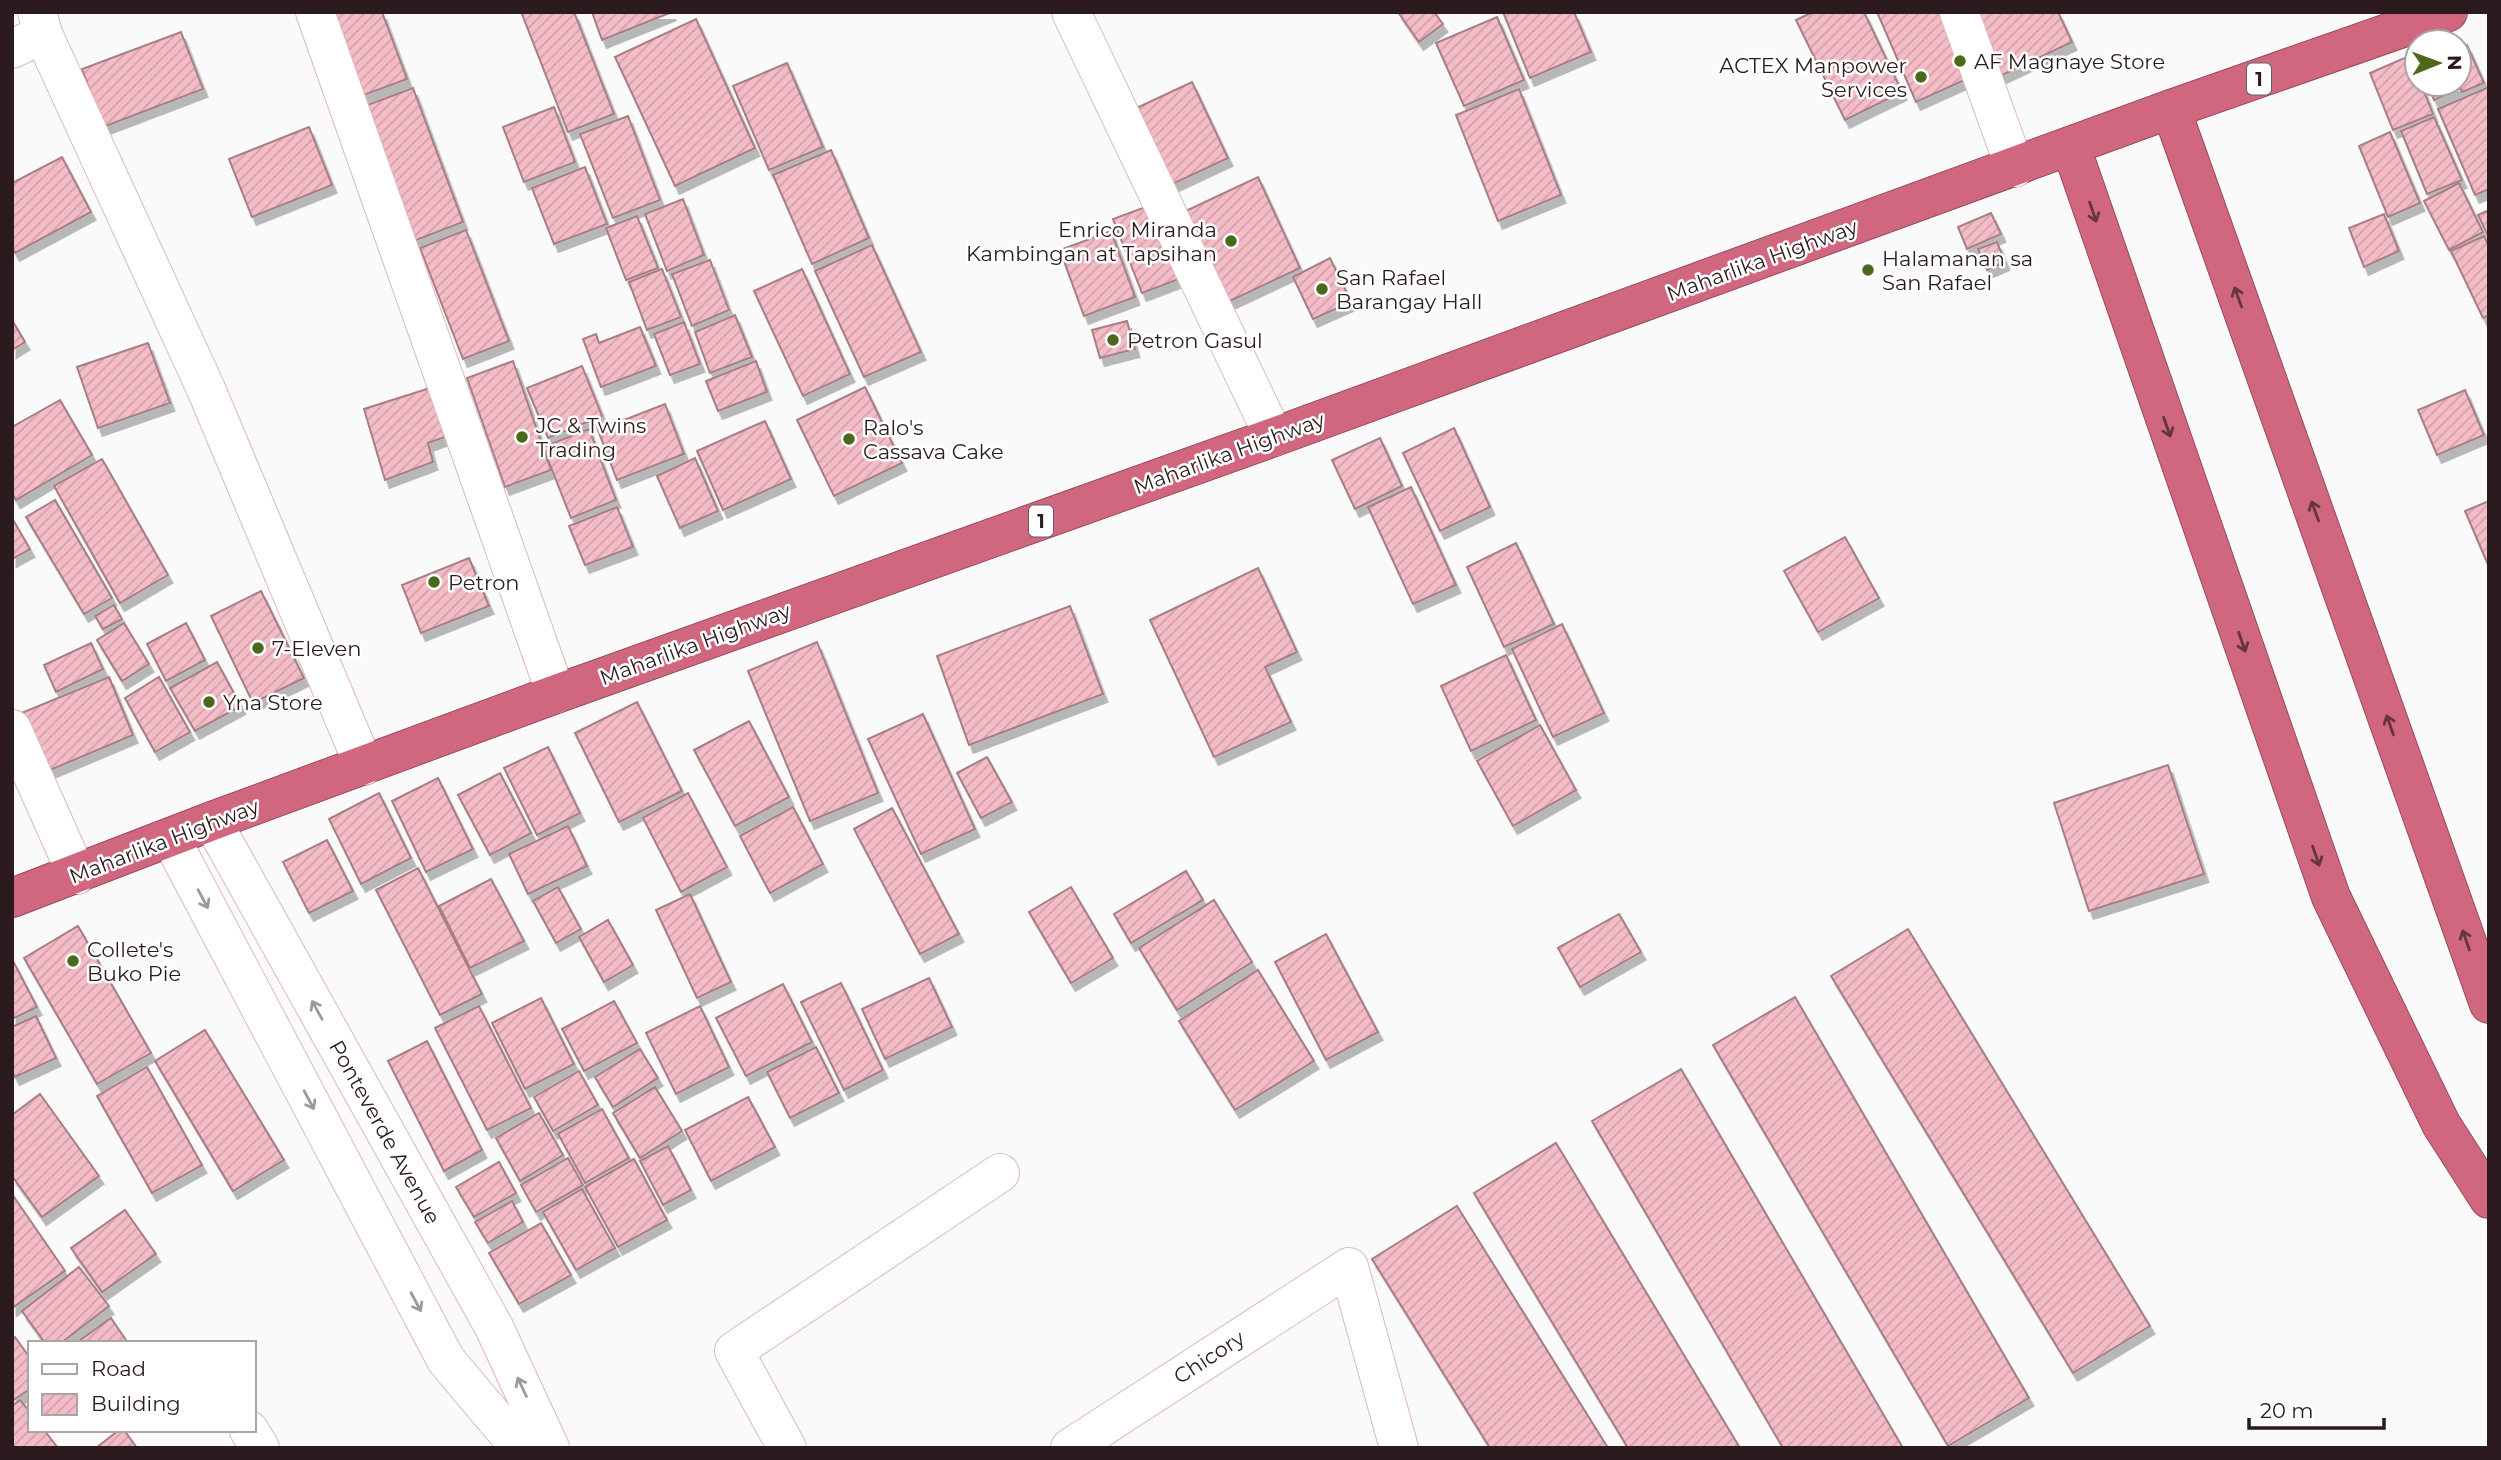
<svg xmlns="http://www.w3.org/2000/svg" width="2501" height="1460" font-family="Montserrat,sans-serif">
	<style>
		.building { fill: url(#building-hatch); stroke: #a67e85; stroke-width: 2; filter: url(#shadow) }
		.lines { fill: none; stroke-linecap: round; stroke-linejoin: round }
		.minor-casing { stroke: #e0b6bd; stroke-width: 40 }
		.highway-casing { stroke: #974c5d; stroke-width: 40 }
		.minor { stroke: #fff; stroke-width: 38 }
		.highway { stroke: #d1667f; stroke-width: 38 }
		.oneway { stroke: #653540 }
		.oneway2 { stroke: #a0989a }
		.poi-dot { fill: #4c681a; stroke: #fff; stroke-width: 2.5 }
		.labels { text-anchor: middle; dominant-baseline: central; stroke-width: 5; stroke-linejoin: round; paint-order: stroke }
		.shield { fill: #fff; stroke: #6b5f62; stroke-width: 2 }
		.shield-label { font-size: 19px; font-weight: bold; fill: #2b1b1e }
		.poi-label { font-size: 21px; fill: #2b1b1e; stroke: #fff; text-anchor: start }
		.street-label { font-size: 21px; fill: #2b1b1e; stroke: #fff }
	</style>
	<defs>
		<pattern id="building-hatch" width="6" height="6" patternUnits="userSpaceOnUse" patternTransform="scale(1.75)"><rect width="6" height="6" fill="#f4bcc6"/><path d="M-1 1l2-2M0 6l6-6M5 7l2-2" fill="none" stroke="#d1a1aa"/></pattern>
		<filter id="shadow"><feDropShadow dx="4.5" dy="8" stdDeviation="0" flood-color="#0004"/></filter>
	</defs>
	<rect width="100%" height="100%" fill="#fafafa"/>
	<g class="building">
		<polygon points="333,12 382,12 407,79 364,95"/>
		<polygon points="527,12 574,12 614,114 568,132 522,14"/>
		<polygon points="592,12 672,12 602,40"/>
		<polygon points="1398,12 1434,12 1443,24 1419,42"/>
		<polygon points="1503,12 1574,12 1591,52 1530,78"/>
		<polygon points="1813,12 1864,12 1902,92 1845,120 1796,20"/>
		<polygon points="1877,12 1953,12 1980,73 1916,102"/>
		<polygon points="1966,12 2058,12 2072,42 1996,78"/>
		<polygon points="1497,17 1524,80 1464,106 1436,43"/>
		<polygon points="696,19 755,148 675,186 615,57"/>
		<polygon points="181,32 203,89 103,127 82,69"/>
		<polygon points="2467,45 2484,83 2462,92 2458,84 2459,49"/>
		<polygon points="2409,56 2417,75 2417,84 2421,84 2433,114 2393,130 2370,73"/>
		<polygon points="787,63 823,147 769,170 733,86"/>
		<polygon points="1192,82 1228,158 1164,188 1128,112"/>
		<polygon points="2427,84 2456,84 2459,89 2434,100"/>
		<polygon points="2489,87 2489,189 2475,195 2438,109"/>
		<polygon points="413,88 463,222 411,242 362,107"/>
		<polygon points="1519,89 1561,195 1498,221 1456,115"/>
		<polygon points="554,107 575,162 524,182 503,127"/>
		<polygon points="628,116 660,200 613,218 580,134"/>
		<polygon points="2434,117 2462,180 2427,194 2401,131"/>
		<polygon points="309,127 332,185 252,217 229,159"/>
		<polygon points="2390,132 2420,203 2388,217 2359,146"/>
		<polygon points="831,150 869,238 812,264 773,175"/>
		<polygon points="62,157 91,212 15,253 12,247 12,183"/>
		<polygon points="585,167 607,224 554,244 532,188"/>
		<polygon points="1258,177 1300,268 1215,308 1173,217"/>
		<polygon points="2459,183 2483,232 2449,250 2424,201"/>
		<polygon points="683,199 704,255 667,271 645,214"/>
		<polygon points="1151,205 1179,279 1142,293 1113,219"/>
		<polygon points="2489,210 2489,238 2478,215"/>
		<polygon points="1991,213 2001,234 1967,249 1958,227"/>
		<polygon points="2384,214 2399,251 2364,267 2349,228"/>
		<polygon points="637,216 658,268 626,280 606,228"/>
		<polygon points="466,230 509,341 463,359 420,248"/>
		<polygon points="1111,231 1135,297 1084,316 1060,250"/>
		<polygon points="2484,236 2489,247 2489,315 2483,318 2451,251"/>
		<polygon points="1997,242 2005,262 1987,270 1978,249"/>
		<polygon points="872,245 921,352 864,377 815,271"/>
		<polygon points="1330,258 1351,302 1313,319 1293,277"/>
		<polygon points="710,260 729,310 692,326 672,274"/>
		<polygon points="662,269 681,317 647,330 629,282"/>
		<polygon points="802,269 850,374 803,396 754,291"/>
		<polygon points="735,315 752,357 710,373 695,332"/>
		<polygon points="12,320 25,342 12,350"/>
		<polygon points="1127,321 1135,349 1100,358 1092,330"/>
		<polygon points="684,322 700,364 670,375 654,334"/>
		<polygon points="640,327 656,366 601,387 583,339 596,334 599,343"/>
		<polygon points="148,343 170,403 98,428 77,367"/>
		<polygon points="513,361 551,470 505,487 467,378"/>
		<polygon points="756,361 767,392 718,411 706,381"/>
		<polygon points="582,366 602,416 548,438 527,388"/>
		<polygon points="865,387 902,463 834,496 797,420"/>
		<polygon points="430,388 445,437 428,443 433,462 385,480 364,409"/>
		<polygon points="2465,390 2484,435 2437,455 2418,410"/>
		<polygon points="60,400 92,455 16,500 12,493 12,427"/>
		<polygon points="665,404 684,454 617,480 598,430"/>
		<polygon points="765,421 791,479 723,510 697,451"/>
		<polygon points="1454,428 1490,507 1440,531 1403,453"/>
		<polygon points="589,429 616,500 571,518 543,447"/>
		<polygon points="1380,438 1402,486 1355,509 1332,460"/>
		<polygon points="695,458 718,511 680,528 657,476"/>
		<polygon points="102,459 168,575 120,603 54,486"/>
		<polygon points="1411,487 1456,585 1413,604 1368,507"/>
		<polygon points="55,500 112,598 84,614 26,517"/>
		<polygon points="2489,501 2489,567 2465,511"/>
		<polygon points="617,507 633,547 585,565 569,526"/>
		<polygon points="12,518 30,549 12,559"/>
		<polygon points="1845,537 1879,598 1818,632 1784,571"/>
		<polygon points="1516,543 1554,624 1504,647 1467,567"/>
		<polygon points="469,558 489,606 421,633 402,585"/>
		<polygon points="1258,568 1297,652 1265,667 1291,722 1214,757 1150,620"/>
		<polygon points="261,591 304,678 253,703 211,616"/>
		<polygon points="114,605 122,619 103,629 95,616"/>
		<polygon points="1070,606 1103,694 969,745 937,656"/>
		<polygon points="124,623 149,664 122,681 97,640"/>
		<polygon points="186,623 205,660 166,681 147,644"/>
		<polygon points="1562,624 1604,713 1553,737 1512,649"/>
		<polygon points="817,642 878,793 810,821 748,671"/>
		<polygon points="91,643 103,669 56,692 44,665"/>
		<polygon points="1506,655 1536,720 1471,751 1441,686"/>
		<polygon points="217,662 241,706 195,731 170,688"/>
		<polygon points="109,677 133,735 43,773 19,714"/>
		<polygon points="159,677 190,732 155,752 125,698"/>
		<polygon points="637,702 682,791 619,822 575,733"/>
		<polygon points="923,714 975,829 921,854 868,739"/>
		<polygon points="749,721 789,797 735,826 694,750"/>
		<polygon points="1540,725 1576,790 1513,826 1477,761"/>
		<polygon points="548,747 580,813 537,835 504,768"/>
		<polygon points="987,757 1012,802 981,818 957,773"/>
		<polygon points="2168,765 2204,874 2089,911 2054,803"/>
		<polygon points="500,773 531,833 490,855 458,795"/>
		<polygon points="438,778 473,849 426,872 392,801"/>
		<polygon points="379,793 411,858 361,884 329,819"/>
		<polygon points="688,793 727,867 681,892 643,818"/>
		<polygon points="793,807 823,864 770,893 740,836"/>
		<polygon points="892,808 959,934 920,954 854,829"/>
		<polygon points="568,826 587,866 528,894 509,854"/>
		<polygon points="327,840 353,891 309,913 283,862"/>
		<polygon points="418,868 482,994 440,1015 376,890"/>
		<polygon points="1186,871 1203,900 1131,943 1114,914"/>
		<polygon points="491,879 524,941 470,968 439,906"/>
		<polygon points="558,887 581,929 556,943 533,901"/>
		<polygon points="1071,887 1113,958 1071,983 1029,912"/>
		<polygon points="690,894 731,982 697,998 656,910"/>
		<polygon points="1214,900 1252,962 1177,1010 1139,948"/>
		<polygon points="1619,914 1641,952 1580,987 1558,948"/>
		<polygon points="608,920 633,965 604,982 579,937"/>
		<polygon points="78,926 151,1053 97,1084 24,958"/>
		<polygon points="1908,929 2150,1326 2073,1373 1831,976"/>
		<polygon points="1326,934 1378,1032 1326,1060 1275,962"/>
		<polygon points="12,959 37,1007 12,1019"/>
		<polygon points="1258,970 1314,1061 1235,1110 1179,1021"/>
		<polygon points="929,978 952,1027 885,1059 862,1009"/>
		<polygon points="841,983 883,1070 844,1090 801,1002"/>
		<polygon points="783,984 812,1042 746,1076 716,1018"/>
		<polygon points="1795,997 2029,1398 1948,1446 1713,1045"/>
		<polygon points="541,998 574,1064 525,1089 492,1023"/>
		<polygon points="614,1001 637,1043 584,1071 562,1029"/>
		<polygon points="479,1006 531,1108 487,1130 435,1028"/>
		<polygon points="700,1006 729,1067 676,1094 646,1033"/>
		<polygon points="36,1016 56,1058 15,1077 12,1071 12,1027"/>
		<polygon points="205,1030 284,1160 233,1191 155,1061"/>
		<polygon points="427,1041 482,1150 444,1171 388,1061"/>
		<polygon points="816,1047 839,1093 790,1118 767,1072"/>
		<polygon points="640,1049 658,1078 613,1107 595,1077"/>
		<polygon points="147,1067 202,1165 152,1193 97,1096"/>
		<polygon points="1681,1069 1903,1448 1783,1448 1592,1121"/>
		<polygon points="579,1071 598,1105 553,1131 534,1097"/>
		<polygon points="655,1087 682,1131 640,1158 613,1113"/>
		<polygon points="40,1094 99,1176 42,1217 12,1176 12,1115"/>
		<polygon points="748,1097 775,1147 711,1181 685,1130"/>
		<polygon points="602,1109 629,1158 585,1183 558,1134"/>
		<polygon points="539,1113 563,1155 520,1181 496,1138"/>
		<polygon points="1556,1143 1740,1448 1628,1448 1474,1193"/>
		<polygon points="668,1146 691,1190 663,1205 640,1161"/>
		<polygon points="568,1158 583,1185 536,1212 521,1185"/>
		<polygon points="634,1159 667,1220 618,1247 585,1187"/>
		<polygon points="499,1162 516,1193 474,1217 456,1187"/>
		<polygon points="582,1189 615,1248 576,1270 543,1212"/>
		<polygon points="12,1194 65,1271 12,1308"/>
		<polygon points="512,1201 523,1222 488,1243 475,1222"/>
		<polygon points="1457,1206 1608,1448 1490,1448 1372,1259"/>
		<polygon points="125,1210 156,1254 102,1292 71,1248"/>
		<polygon points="541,1223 571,1275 519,1304 489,1253"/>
		<polygon points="79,1267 109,1306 61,1343 45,1343 22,1311"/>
		<polygon points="111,1318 128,1343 76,1343"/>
		<polygon points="15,1337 30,1358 30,1389 12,1401 12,1339"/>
		<polygon points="20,1400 30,1412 30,1430 44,1430 58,1448 12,1448 12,1406"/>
		<polygon points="119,1430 124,1430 137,1448 96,1448"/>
	</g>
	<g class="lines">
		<g class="minor-casing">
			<g id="minor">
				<polyline points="37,12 43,34 206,389 364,766"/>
				<polyline points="315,12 556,694"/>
				<polyline points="1071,12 1274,437"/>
				<polyline points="1959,12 2015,168"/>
				<polyline points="12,49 43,34"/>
				<polyline points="12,729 77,875"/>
				<polyline points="212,821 494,1327 550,1448"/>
				<polyline points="171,839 446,1360 520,1448"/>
				<polyline points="249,1430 260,1448"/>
				<polyline points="787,1448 734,1351 1000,1173"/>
				<polyline points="1070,1448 1349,1267 1399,1448"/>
			</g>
		</g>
		<g class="highway-casing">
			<g id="highway">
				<polyline points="2171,109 2489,1004"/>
				<polyline points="2071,147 2331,897 2441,1124 2489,1199"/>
				<polyline points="12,898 212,821 556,694 1274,437 2171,109 2448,12"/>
			</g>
		</g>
		<use href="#minor" class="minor"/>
		<use href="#highway" class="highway"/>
	</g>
	<defs><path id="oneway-shaft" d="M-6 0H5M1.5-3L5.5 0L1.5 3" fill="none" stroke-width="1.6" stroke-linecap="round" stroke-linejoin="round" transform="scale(1.75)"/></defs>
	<g class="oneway">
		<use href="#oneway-shaft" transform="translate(2093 212) rotate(71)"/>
		<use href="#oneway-shaft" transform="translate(2238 297) rotate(-110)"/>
		<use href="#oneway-shaft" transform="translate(2167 427) rotate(71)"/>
		<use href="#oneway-shaft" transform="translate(2315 511) rotate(-110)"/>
		<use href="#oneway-shaft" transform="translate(2242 642) rotate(71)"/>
		<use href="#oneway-shaft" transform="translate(2390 725) rotate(-109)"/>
		<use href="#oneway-shaft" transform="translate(2316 856) rotate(71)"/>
		<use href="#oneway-shaft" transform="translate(2466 940) rotate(-109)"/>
	</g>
	<g class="oneway2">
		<use href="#oneway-shaft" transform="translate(203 899) rotate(62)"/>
		<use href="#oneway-shaft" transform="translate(317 1010) rotate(-119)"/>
		<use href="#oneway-shaft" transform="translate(309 1100) rotate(62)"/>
		<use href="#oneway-shaft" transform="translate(416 1302) rotate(62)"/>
		<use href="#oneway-shaft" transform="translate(522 1387) rotate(-115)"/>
	</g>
	<g class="poi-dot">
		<circle cx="1960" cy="61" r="7"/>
		<circle cx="1921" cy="77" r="7"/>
		<circle cx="1231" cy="241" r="7"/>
		<circle cx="1868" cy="270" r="7"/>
		<circle cx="1322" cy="289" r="7"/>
		<circle cx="1113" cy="340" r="7"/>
		<circle cx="522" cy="437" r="7"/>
		<circle cx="849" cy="439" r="7"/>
		<circle cx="434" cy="582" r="7"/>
		<circle cx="258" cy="648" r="7"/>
		<circle cx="209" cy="702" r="7"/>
		<circle cx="73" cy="961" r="7"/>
	</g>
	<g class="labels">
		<g class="shield">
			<rect x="2247" y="63.5" width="24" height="31" rx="5"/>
			<rect x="1029" y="505.5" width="24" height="31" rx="5"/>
		</g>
		<g class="shield-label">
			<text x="2259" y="79">1</text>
			<text x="1041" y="521">1</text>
		</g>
		<g class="poi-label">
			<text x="1974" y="61">AF Magnaye Store</text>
			<text x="1907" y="65" text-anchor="end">ACTEX Manpower<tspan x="1907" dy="24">Services</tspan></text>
			<text x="1217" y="229" text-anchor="end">Enrico Miranda<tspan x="1217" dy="24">Kambingan at Tapsihan</tspan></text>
			<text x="1882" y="258">Halamanan sa<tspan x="1882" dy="24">San Rafael</tspan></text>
			<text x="1336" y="277">San Rafael<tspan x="1336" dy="24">Barangay Hall</tspan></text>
			<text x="1127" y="340">Petron Gasul</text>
			<text x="536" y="425">JC &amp; Twins<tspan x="536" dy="24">Trading</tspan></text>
			<text x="863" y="427">Ralo's<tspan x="863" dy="24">Cassava Cake</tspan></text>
			<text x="448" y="582">Petron</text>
			<text x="272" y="648">7-Eleven</text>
			<text x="223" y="702">Yna Store</text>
			<text x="87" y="949">Collete's<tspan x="87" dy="24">Buko Pie</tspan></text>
		</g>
		<g class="street-label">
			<text transform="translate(1762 260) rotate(-20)">Maharlika Highway</text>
			<text transform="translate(1229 453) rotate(-20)">Maharlika Highway</text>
			<text transform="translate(695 644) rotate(-20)">Maharlika Highway</text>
			<text transform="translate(164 841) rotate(-21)">Maharlika Highway</text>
			<text transform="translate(385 1132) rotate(61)">Ponteverde Avenue</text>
			<text transform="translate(1209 1357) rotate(-33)">Chicory</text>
		</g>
	</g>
	<rect width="2501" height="1460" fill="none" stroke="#2b1b1e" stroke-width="28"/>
	<rect x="28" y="1341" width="228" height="91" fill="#ffffff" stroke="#aaa4a5" stroke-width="2"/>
	<rect x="42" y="1364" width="35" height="10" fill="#ffffff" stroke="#aaa4a5" stroke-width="2"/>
	<text x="91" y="1376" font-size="21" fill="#2b1b1e">Road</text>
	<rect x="42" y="1394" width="35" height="21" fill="url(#building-hatch)" stroke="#aaa4a5" stroke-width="2"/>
	<text x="91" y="1411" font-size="21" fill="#2b1b1e">Building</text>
	<g transform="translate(2438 63) rotate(89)"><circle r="33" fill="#ffffff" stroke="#aaa4a5" stroke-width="2"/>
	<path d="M0-5L12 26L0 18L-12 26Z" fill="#4c681a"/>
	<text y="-10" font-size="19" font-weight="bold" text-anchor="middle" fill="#2b1b1e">N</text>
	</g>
	<path d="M2249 1418v10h135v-10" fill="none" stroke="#2b1b1e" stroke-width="3.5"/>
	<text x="2260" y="1418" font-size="21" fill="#2b1b1e" stroke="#ffffff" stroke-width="5" paint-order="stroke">20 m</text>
</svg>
